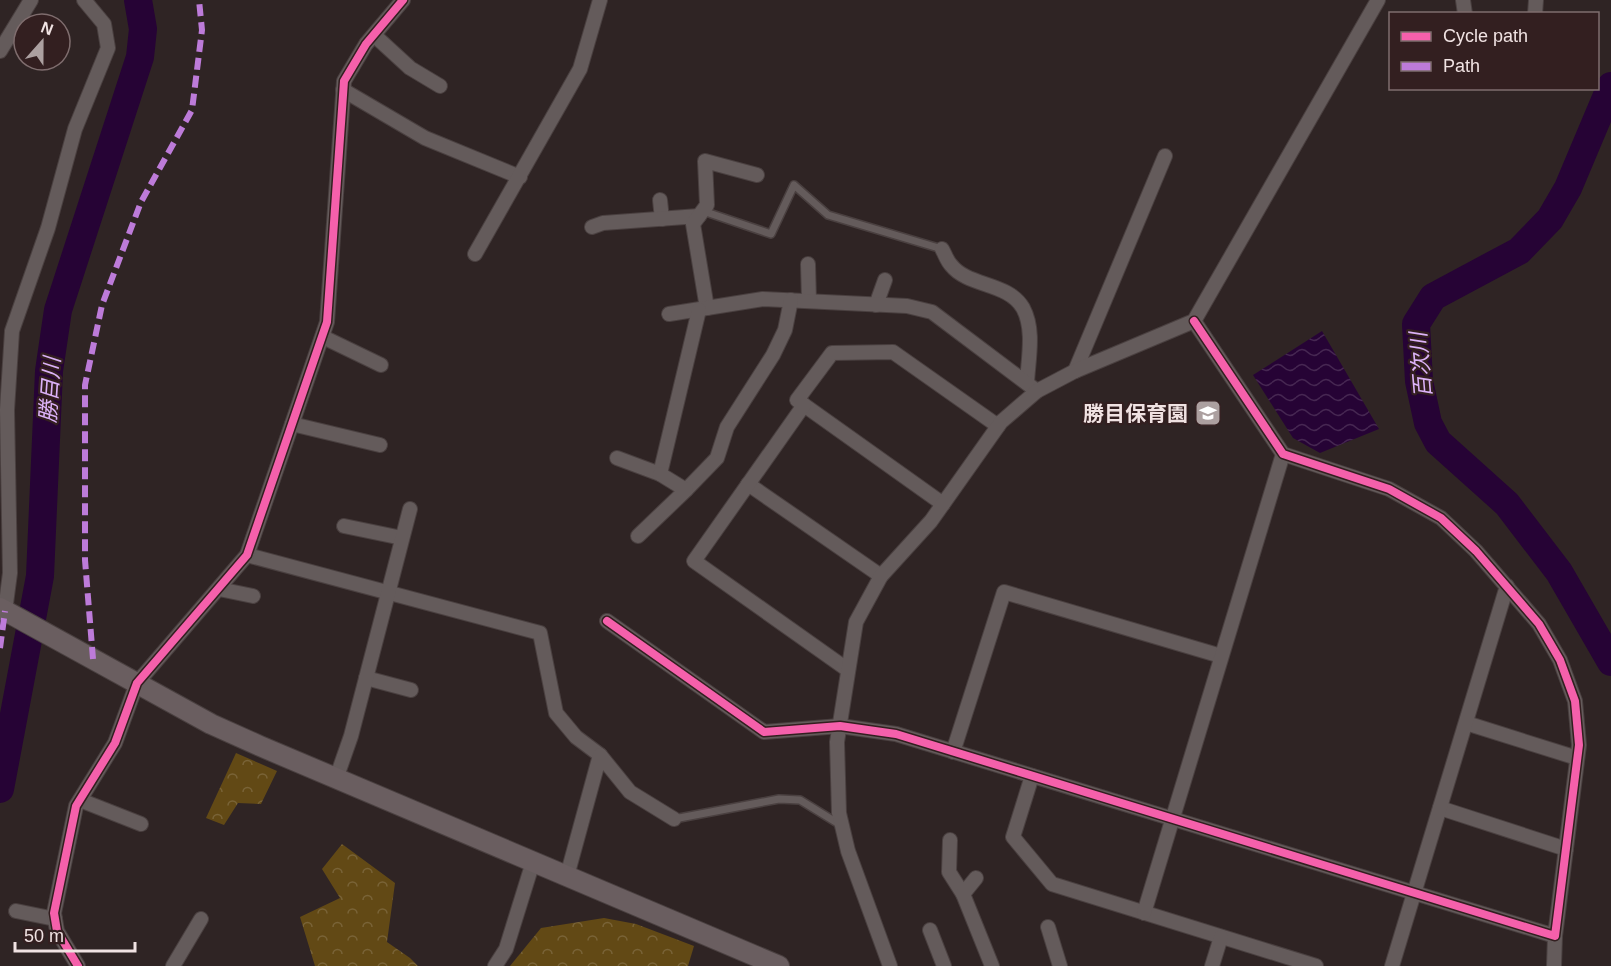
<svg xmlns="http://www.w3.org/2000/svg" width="1611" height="966" font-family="Helvetica,'Noto Sans JP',sans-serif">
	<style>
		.forest { fill: url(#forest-crowns) }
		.water { fill: url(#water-waves) }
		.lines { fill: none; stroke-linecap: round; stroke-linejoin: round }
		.river { stroke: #260335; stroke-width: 28 }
		.lane-casing { stroke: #4a4040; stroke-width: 10 }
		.street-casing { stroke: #4a4040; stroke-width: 16 }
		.secondary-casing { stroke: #4a4040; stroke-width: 22 }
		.lane { stroke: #645b5b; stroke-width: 7 }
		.street { stroke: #645b5b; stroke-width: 14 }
		.secondary { stroke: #6a5e60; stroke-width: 20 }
		.quiet { stroke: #bd7bd9; stroke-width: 6; stroke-dasharray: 12 6; stroke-linecap: butt }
		.cycleway-casing { stroke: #331f20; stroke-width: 11 }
		.cycleway { stroke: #f560ab; stroke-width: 8 }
		.labels { text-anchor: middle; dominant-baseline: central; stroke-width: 4.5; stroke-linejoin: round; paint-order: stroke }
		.poi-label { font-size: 21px; font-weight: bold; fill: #f0e2e2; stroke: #331f20; text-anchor: end }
		.water-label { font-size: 22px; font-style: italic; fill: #dcb2f8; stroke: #331f20 }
	</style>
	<defs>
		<pattern id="forest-crowns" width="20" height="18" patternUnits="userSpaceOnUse" patternTransform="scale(1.5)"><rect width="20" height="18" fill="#624915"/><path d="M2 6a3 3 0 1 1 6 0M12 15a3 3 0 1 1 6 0" fill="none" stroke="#796337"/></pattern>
		<pattern id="water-waves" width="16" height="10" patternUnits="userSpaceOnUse" patternTransform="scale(1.5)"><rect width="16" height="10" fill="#260335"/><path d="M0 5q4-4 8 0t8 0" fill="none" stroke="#462752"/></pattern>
	</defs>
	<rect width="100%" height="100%" fill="#2f2424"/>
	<g class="forest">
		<polygon points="236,753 277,771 261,804 238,803 224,825 206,818"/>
		<polygon points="342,844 395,883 387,942 410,958 418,966 315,966 300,917 340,898 322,869"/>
		<polygon points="604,918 636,924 694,946 688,966 510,966 541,928"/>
	</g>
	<polygon class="water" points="1322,331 1379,429 1320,453 1293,438 1253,375"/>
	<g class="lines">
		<g class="river">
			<polyline points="1611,86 1568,188 1550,219 1519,251 1433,297 1416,324 1419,381 1428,423 1438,442 1507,504 1559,572 1611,662"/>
			<polyline points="0,789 40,576 49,371 58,310 140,57 143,29 138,0"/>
		</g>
		<g class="lane-casing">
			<g id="lane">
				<polyline points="703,211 771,234 794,185 828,215 942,249"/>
				<polyline points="674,819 779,799 800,800 839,824"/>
			</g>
		</g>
		<g class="street-casing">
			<g id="street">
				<polyline points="1463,0 1465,14"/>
				<polyline points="1535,14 1536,0"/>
				<polyline points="374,35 410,68 440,86"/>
				<polyline points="0,51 31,0"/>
				<polyline points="343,90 425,138 520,177"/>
				<polyline points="660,200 662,219"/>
				<polyline points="592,227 603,223 699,216"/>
				<path d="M942,249C945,254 947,261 951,265C968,287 1008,282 1023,308C1035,330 1028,360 1027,383"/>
				<polyline points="475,254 580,69 600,0"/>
				<polyline points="808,264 809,301"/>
				<polyline points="876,305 885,280"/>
				<polyline points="707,308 693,224 707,205 705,161 757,175"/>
				<polyline points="669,314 763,299 907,306 932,312 1037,391"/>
				<polyline points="323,337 381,365"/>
				<polyline points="1075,371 1165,156"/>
				<polyline points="804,405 943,504"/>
				<polyline points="292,424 380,445"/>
				<polyline points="617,458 660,474 699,310"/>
				<polyline points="748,484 881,576"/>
				<polyline points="686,490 717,458 727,427 773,355 785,330 791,300"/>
				<polyline points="344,526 402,538"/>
				<polyline points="638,536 686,490 660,474"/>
				<polyline points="247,555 540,633 556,713 576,737 600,755"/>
				<polyline points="219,589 253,596"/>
				<polyline points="5,611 10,573 7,410 12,331 48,228 75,129 108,48 104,24 84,0"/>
				<polyline points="607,621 764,732 840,726 896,734 1555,936 1579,745 1575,701 1560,660 1539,624 1476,551 1441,518 1389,489 1283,454 1194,321"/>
				<polyline points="848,670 694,561 804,405 797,400 832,353 893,352 998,426"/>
				<polyline points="366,678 411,690"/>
				<polyline points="1466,723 1577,758"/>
				<polyline points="953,752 1004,592 1221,656"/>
				<polyline points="1032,776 1013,837 1052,884 1316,966"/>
				<polyline points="336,779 351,736 410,509"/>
				<polyline points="80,800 141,824"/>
				<polyline points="1440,808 1566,849"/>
				<polyline points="950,840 949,872 963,894"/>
				<polyline points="567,876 600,755 630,792 674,819"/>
				<polyline points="976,878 963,894 992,966"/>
				<polyline points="16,911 55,919"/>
				<polyline points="1144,913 1283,454"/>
				<polyline points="1048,927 1060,966"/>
				<polyline points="930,930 944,966"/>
				<polyline points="78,966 57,931 54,913 76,806 115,743 137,683 247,555 327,322 344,81 366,44 403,0"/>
				<polyline points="173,966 201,919"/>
				<polyline points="495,966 506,949 533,862"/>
				<polyline points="890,966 848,851 839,813 837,742 856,622 881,576 931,521 1001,422 1037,391 1075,371 1194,321 1378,0"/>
				<polyline points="1212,966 1221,937"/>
				<polyline points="1392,966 1507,586"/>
				<polyline points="1554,966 1555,936"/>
			</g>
		</g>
		<g class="secondary-casing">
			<polyline id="secondary" points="0,608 211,724 260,746 779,966"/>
		</g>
		<use href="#lane" class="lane"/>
		<use href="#street" class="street"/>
		<use href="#secondary" class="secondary"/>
		<g class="quiet">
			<polyline points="0,648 5,611"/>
			<polyline points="93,659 85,560 85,385 102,305 141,202 192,110 202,30 199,0"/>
		</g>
		<g class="cycleway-casing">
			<g id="cycleway">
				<polyline points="607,621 764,732 840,726 896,734 1555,936 1579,745 1575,701 1560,660 1539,624 1476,551 1441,518 1389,489 1283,454 1194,321"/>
				<polyline points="78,966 57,931 54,913 76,806 115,743 137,683 247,555 327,322 344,81 366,44 403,0"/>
			</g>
		</g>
		<use href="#cycleway" class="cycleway"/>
	</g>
	<defs>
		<g id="school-square" transform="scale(1.35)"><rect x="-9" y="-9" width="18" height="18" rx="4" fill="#aca0a0" stroke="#331f20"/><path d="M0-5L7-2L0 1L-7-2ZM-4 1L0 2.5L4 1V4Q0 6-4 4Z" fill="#fff"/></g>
	</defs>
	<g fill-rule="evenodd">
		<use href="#school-square" x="1208" y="413"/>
	</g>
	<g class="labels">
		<g class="poi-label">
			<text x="1188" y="413">勝目保育園</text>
		</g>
		<g class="water-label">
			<text transform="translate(1421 365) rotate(-95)">百次川</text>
			<text transform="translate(50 390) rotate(-86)">勝目川</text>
		</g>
	</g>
	<rect x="1389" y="12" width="210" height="78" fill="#331f20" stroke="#7f6d6e" stroke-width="1.5"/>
	<rect x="1401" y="32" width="30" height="9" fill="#f560ab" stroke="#7f6d6e" stroke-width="1.5"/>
	<text x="1443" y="42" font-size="18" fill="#f0e2e2">Cycle path</text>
	<rect x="1401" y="62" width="30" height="9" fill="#bd7bd9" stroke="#7f6d6e" stroke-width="1.5"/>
	<text x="1443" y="72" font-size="18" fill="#f0e2e2">Path</text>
	<g transform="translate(42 42) rotate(21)"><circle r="28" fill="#331f20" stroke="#7f6d6e" stroke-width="1.5"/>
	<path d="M0-4.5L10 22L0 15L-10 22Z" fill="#aca0a0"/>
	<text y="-9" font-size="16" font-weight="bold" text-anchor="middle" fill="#f0e2e2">N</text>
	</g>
	<path d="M15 942v9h120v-9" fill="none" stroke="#f0e2e2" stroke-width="3"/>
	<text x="24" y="942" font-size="18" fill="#f0e2e2" stroke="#331f20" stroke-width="4.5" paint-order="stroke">50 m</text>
</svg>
